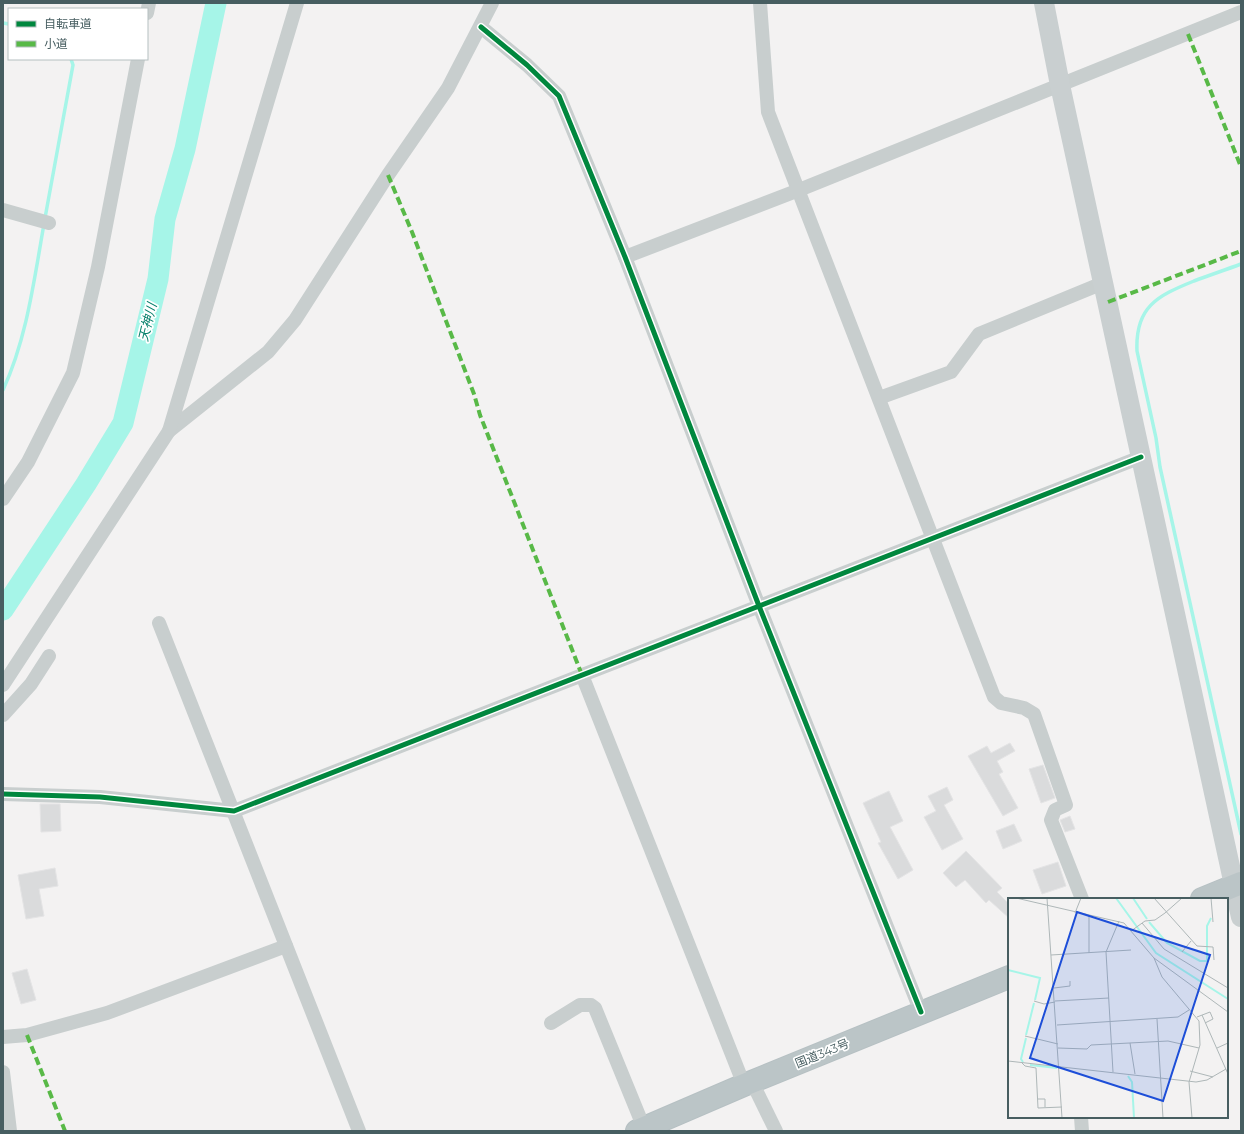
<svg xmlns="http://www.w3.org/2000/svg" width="1244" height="1134" font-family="Montserrat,'Noto Sans JP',sans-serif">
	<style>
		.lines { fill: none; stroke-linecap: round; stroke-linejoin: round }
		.stream { stroke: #a6f5e8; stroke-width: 3.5 }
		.river { stroke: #a6f5e8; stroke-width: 21 }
		.building { fill: #dadbdc; stroke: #e4e4e5 }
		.highway-casing { stroke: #b6c0c3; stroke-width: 24 }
		.street { stroke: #c8cece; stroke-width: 14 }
		.secondary { stroke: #c9cfd0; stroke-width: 20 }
		.highway { stroke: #bbc5c7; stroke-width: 22 }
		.quiet { stroke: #58b947; stroke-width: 4; stroke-dasharray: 8 4; stroke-linecap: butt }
		.cycleway-casing { stroke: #fff; stroke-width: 8 }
		.cycleway { stroke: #00873e; stroke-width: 5 }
		.labels { text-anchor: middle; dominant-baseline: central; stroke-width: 3.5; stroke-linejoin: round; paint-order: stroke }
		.street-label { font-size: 12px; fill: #475e61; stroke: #fff }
		.water-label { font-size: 13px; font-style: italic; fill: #06806b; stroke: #fff }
		.inset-river { fill: none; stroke: #a6f5e8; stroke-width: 2 }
		.inset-road { fill: none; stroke: #aeb7b8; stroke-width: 1 }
		.view { fill: #1d4ed8; fill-opacity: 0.15; stroke: #1d4ed8; stroke-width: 2 }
		.inset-edge { fill: none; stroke: #475e61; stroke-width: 2 }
	</style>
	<rect width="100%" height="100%" fill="#f3f2f2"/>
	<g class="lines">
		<g class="stream">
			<polyline points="3,23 9,24"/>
			<polyline points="45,218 73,65 71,59"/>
			<path d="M1241,264C1225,270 1210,275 1194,281C1157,296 1135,307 1137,351L1156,438L1160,467L1241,834"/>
			<path d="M3,390C27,338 34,280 44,224"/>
		</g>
		<polyline class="river" points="3,610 86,484 123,423 158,279 165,219 185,149 216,3"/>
	</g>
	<g class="building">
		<polygon points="1010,743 1015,751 997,761 1003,772 999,774 1018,808 1003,816 968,756 987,746 991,753"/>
		<polygon points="1043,765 1055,798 1041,803 1029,769"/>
		<polygon points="947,787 953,800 944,805 963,839 942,850 924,817 936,811 928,796"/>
		<polygon points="889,791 903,821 890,827 913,870 898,879 878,843 881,842 863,803"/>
		<polygon points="40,804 60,804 61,831 41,832"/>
		<polygon points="1070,816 1075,829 1065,832 1060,820"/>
		<polygon points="1014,824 1022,841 1003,849 996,831"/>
		<polygon points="966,851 1002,888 997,892 1009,904 1009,918 989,900 986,903 965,880 956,887 943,873"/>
		<polygon points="1058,862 1066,886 1042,894 1033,870"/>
		<polygon points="55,868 58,886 39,889 44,916 26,919 18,875"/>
		<polygon points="27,969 36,1000 21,1004 12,973"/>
	</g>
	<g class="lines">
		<g class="highway-casing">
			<g id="highway">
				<polyline points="1202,899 1241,883"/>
				<polyline points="637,1131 744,1085 1009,977"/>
			</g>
		</g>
		<g class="street">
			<polyline points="760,3 768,112 994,697 1001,703 1024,708 1034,714 1066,805 1055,810 1051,820 1082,899"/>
			<polyline points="147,13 149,3"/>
			<polyline points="481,27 527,65 559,96 625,257 759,606 921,1012"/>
			<polyline points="3,210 49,223"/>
			<polyline points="625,257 799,190 1241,12"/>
			<polyline points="879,398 951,372 979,334 1103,283"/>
			<polyline points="169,431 268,352 295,320 388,175 448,88 492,3"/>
			<polyline points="3,499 28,462 73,373 98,267 138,59"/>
			<polyline points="159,623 359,1131"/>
			<polyline points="582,675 744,1085"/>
			<polyline points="3,685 169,431 297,3"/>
			<polyline points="3,715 31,684 49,656"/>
			<polyline points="3,794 100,797 234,811 1141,457"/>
			<polyline points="551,1023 580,1005 591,1005 595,1008 644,1128"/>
			<polyline points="3,1037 27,1035 107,1013 286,946"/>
			<polyline points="3,1072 10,1131"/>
			<polyline points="752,1082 776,1131"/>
			<polyline points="1081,1117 1082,1131"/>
		</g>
		<polyline class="secondary" points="1044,3 1060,85 1241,917"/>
		<use href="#highway" class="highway"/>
		<g class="quiet">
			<polyline points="1188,34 1241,167"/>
			<polyline points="388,175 412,232 474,394 480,415 582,675"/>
			<polyline points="1108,302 1241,251"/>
			<polyline points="27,1035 65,1131"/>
		</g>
		<g class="cycleway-casing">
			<g id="cycleway">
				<polyline points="481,27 527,65 559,96 625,257 759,606 921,1012"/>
				<polyline points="3,794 100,797 234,811 1141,457"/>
			</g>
		</g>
		<use href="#cycleway" class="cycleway"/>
	</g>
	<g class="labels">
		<g class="street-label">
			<text transform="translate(822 1053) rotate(-22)">国道343号</text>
		</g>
		<g class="water-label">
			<text transform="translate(147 322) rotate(-76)">天神川</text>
		</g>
	</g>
	<g transform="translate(1008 898)">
		<rect width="220" height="220" fill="#f3f2f2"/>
		<path class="inset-river" d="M108,0L148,55L220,101M125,0L139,21M141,24L159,45L192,63H199V28L203,20M0,72L32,80L27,102M18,137L26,105M15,164L13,161L18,140M22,167L49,170M120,178L124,184L126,220"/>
		<path class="inset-road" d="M8,0L116,25L146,60L220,114M39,0L54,220M146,0L189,48L205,49L206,62M203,0L205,24M67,15L73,0M134,25L156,51L220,90M123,33L137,23L147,22L157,15L174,0M174,54L183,43M81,55V17M43,57L123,52M146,60L154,79L191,123L192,147L181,184L184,220M46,90L62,88V83M26,103L36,106L47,104M47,103L101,100M194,117L220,176M189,119L202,114L205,121L197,125M149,121L155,220M49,127L170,119L181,112M17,138L50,146M122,145L127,176M50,150L79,151L83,147L160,143L191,150M209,150L220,145M0,163L188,184L199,182L218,171M13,164L17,168L28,170L30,210L54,209M182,173L205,179M105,174L98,54L111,23M30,201H37V209"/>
		<path class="view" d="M69,14L202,57L155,203L22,160Z"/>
		<rect width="220" height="220" class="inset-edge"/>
	</g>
	<rect width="1244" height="1134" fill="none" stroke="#475e61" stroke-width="8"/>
	<rect x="8" y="8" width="140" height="52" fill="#ffffff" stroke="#b5bfc0"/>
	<rect x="16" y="21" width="20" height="6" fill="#00873e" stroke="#b5bfc0"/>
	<text x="44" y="28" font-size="12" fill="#475e61">自転車道</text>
	<rect x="16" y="41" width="20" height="6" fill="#58b947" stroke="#b5bfc0"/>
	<text x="44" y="48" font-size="12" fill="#475e61">小道</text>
</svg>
